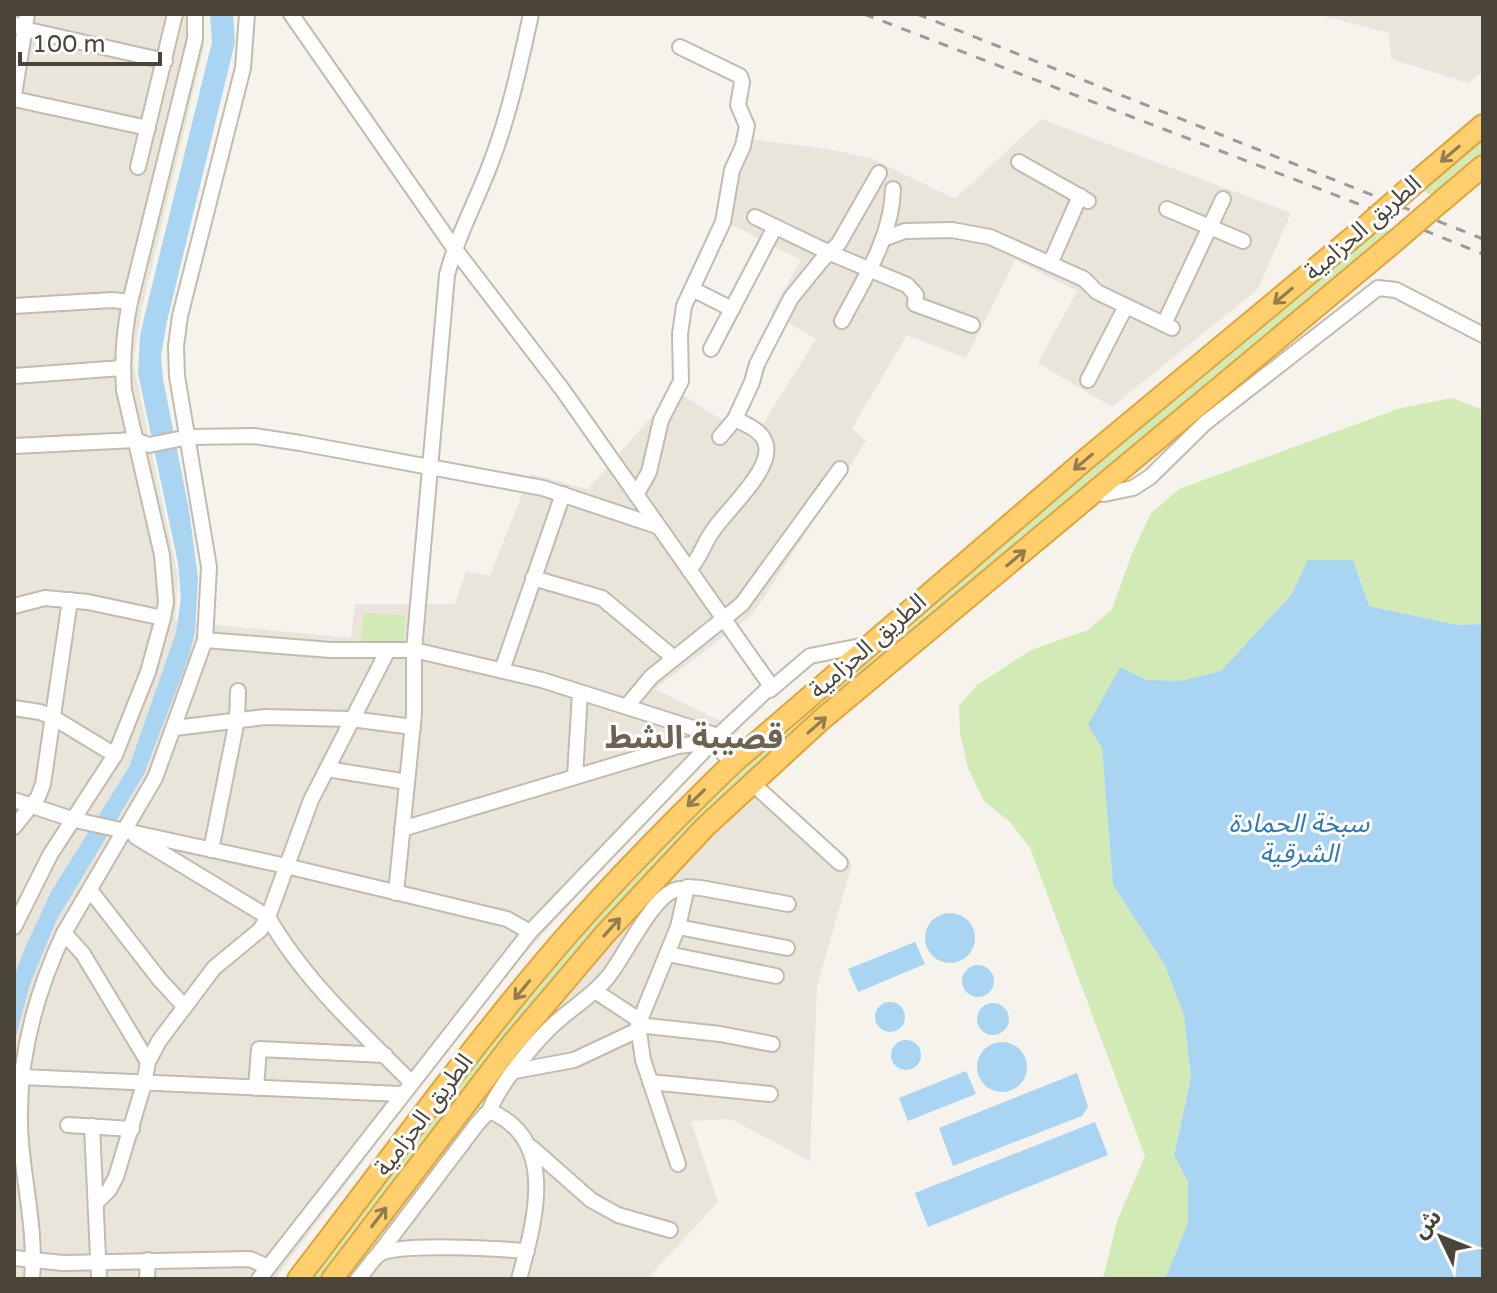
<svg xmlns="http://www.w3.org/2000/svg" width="1497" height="1293" font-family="'Varela Round','Noto Sans Arabic',sans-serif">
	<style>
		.residential { fill: #eae5da }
		.green { fill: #d2eab5 }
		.water { fill: #a9d4f2 }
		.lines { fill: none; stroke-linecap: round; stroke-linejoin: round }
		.minor-casing { stroke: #c2bbae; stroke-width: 18 }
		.highway-casing { stroke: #e0a43c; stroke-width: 24 }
		.minor { stroke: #fff; stroke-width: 14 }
		.highway { stroke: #ffcf6e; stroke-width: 20 }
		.rail { stroke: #9a9a9a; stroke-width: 3; stroke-dasharray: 10 10; stroke-linecap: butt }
		.highway-bridge-casing { stroke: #e0a43c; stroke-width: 24; stroke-linecap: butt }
		.highway-bridge { stroke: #ffcf6e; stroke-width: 20 }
		.oneway { stroke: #937c4e }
		.labels { text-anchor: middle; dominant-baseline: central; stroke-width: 6; stroke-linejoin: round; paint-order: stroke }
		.street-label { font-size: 24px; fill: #4b4439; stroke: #fff }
		.water-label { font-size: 26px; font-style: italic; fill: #2e7ab2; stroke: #fff }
		.district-label { font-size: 32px; font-weight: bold; fill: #6e6250; stroke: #fff }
	</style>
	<rect width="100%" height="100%" fill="#f6f3ec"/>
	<g class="residential">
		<polygon points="14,14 203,14 204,47 142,308 133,362 178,576 175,621 351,638 355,604 455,604 466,571 490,576 530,474 588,489 675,390 753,440 816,339 771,313 801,260 730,224 723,178 739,138 829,149 873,159 955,199 1041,119 1291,213 1258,289 1112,407 1038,363 1077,291 1015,260 966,358 907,335 852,428 866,441 753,614 655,689 739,730 680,785 494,987 275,1279 14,1279"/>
		<polygon points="1315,14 1483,14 1483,72 1468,83 1391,59 1389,33"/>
		<polygon points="764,783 852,864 817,986 810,1161 731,1119 691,1121 718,1202 647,1279 345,1279 510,1062 661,887"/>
	</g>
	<g class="green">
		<polygon points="1483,138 1483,160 1436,197 1421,190"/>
		<polygon points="1382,226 1394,234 709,817 323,1279 301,1279 555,957 697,806 1096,460"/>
		<polygon points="1452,398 1483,410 1483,624 1457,625 1369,606 1353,560 1309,560 1291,595 1221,671 1181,682 1146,680 1102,748 1113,885 1165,965 1184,1016 1191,1078 1174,1155 1188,1182 1188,1224 1165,1279 1103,1279 1117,1221 1145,1156 1030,848 1010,822 984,801 968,768 960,733 959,706 977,685 1031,650 1088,630 1112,609 1131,556 1151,513 1179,489 1401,408"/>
		<polygon points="363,613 405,615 404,643 361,642"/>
	</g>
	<g class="water">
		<polygon points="210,14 233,14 235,42 167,321 161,356 163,379 189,510 198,578 195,631 188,659 144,774 56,921 30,984 14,1044 14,977 25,948 51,892 129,767 176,633 181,599 178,563 138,373 140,336 145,314 212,42"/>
		<polygon points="1308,560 1353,560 1369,606 1457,625 1483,624 1483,1279 1165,1279 1188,1223 1188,1182 1174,1155 1191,1078 1184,1016 1165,965 1113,885 1102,748 1088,725 1120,667 1146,680 1181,681 1221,671 1291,595"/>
		<circle cx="950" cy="938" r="25"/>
		<polygon points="915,942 925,964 858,992 848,969"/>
		<circle cx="978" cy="981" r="16"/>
		<circle cx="890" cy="1017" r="15"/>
		<circle cx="993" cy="1019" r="16"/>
		<circle cx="906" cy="1055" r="15"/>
		<circle cx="1002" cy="1067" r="25"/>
		<polygon points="966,1071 976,1094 908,1121 899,1098"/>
		<polygon points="1077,1073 1088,1107 1082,1116 953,1166 939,1128"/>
		<polygon points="1095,1122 1108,1155 928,1227 915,1193"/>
	</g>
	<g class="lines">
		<g class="minor-casing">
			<g id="minor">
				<polyline points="14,24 24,29 165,61"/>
				<polyline points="14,95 27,14"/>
				<polyline points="14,99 148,128"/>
				<polyline points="1019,162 1088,201"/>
				<polyline points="138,167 175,14"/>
				<polyline points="1167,209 1243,241"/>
				<polyline points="755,217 830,253 907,285 916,295 915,304 972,325"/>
				<polyline points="883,239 905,231 952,230 990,237 1084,279 1097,292 1172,328"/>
				<polyline points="1050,264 1080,196"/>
				<polyline points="692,289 732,309"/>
				<polyline points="14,306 112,300 130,302"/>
				<path d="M842,321C864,279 892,237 893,189"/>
				<polyline points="1164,324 1223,199"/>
				<polyline points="711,349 775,227"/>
				<polyline points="14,376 122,368"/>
				<polyline points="1088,380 1126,306"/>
				<polyline points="720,437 735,419 752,382 757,364 791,298 821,261 839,243 879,173"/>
				<polyline points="14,446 135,440 149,445 189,437 254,436 300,443 543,488 657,526"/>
				<polyline points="1098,489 1104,494 1133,488 1150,477 1205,423 1378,288 1396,290 1483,335"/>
				<polyline points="636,495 649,472 661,420 681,381 680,334 684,306 723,222 732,170 743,146 747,126 738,105 742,82 740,76 680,47"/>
				<path d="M689,570C700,558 703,545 712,532C724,512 776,468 765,442C761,430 745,424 735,419"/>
				<polyline points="533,578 602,598 674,658"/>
				<polyline points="14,606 45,598 88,602 163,618"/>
				<polyline points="205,640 331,650 414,650 542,680 718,736"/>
				<polyline points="502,670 563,494"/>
				<polyline points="770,690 810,656 871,644"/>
				<polyline points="627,706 651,677 742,604 840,469"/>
				<polyline points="14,708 40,712 54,718 115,755"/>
				<polyline points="175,728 265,717 351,719 413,727"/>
				<polyline points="327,769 407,782"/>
				<polyline points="575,776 580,693"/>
				<polyline points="752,783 840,863"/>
				<polyline points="14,800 75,820 286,866 507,919 530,932"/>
				<polyline points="14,827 38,797 43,784 70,600"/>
				<polyline points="402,829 678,746 712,742 733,763"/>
				<path d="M136,837L268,917C304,980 360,1031 411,1082"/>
				<polyline points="211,850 237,720 238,691"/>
				<polyline points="90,890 160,980 185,1007"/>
				<polyline points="683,891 687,887 701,888 788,904"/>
				<path d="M396,893L414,713V650L447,275C457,236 476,202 490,165C509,116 520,65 531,14"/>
				<path d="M14,927L50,855L115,755L148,672L163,618L166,602L162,555L124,390C122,360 124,331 130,302L195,39V14"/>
				<polyline points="678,927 787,948"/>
				<polyline points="64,933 83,954 148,1062"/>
				<polyline points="668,954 776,976"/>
				<polyline points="595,991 639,1020"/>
				<polyline points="638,1025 720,1034 772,1044"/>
				<polyline points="515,1071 574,1060 638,1030"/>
				<polyline points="21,1077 401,1094"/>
				<polyline points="650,1082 770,1094"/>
				<polyline points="256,1088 259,1049 385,1055"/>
				<path d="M489,1112C497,1087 539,1036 560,1019C576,1005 594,994 607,978C624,959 654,890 680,889L685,896L678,927L638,1025L643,1060L678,1164"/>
				<polyline points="68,1125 132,1129"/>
				<polyline points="92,1126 99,1279"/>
				<polyline points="532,1148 591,1200 618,1215 670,1230"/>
				<polyline points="96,1203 109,1190 116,1177 144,1084 148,1062 159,1041 214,968 260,930 268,917 311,800 388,650"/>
				<path d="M377,1256L477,1124L486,1114L492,1112C559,1142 534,1224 519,1279"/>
				<polyline points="14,1258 63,1263 250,1259 268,1267"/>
				<path d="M32,1279C36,1233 25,1189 21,1143C15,1070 33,999 64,933L155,778L205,640L209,567L177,376L176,346L180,316L243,68L247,14"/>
				<polyline points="147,1279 148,1260"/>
				<polyline points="259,1279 530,932 718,736 771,686 562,389 454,248 291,14"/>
				<path d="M358,1279C365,1272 371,1261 378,1255C396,1242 501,1249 527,1251"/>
			</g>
		</g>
		<g class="highway-casing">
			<g id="highway">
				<polyline points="1416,182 1483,125"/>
				<polyline points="1444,199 1483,166"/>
				<path d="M298,1279C380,1173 458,1064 545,961C603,892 668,826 733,763L1085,460L1364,228"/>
				<polyline points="332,1279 511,1045 605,934 705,827 821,720 1394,242"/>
			</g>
		</g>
		<use href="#minor" class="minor"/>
		<use href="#highway" class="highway"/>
		<g class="rail">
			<polyline points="864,14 1369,208 1483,254"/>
			<polyline points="917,14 1483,239"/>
		</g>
		<g class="highway-bridge-casing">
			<g id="highway-bridge">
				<polyline points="1364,228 1416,182"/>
				<polyline points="1394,242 1444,199"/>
			</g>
		</g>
		<use href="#highway-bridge" class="highway-bridge"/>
	</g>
	<defs><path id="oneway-shaft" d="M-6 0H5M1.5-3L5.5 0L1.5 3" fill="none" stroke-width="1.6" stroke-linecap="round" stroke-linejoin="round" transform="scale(2)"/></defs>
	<g class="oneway">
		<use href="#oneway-shaft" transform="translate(1450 154) rotate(140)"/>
		<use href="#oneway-shaft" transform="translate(1283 296) rotate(140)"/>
		<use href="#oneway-shaft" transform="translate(1083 462) rotate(140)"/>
		<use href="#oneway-shaft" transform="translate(1016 558) rotate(-40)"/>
		<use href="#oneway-shaft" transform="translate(817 725) rotate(-41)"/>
		<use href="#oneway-shaft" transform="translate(696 798) rotate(136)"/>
		<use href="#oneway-shaft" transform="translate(612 927) rotate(-48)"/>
		<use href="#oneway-shaft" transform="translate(522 990) rotate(129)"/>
		<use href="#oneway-shaft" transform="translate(379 1217) rotate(-53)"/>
	</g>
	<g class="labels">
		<g class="street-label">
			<text transform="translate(1363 228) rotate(-41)">الطريق الحزامية</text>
			<text transform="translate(868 646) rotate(-41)">الطريق الحزامية</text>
			<text transform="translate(424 1115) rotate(-53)">الطريق الحزامية</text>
		</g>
		<g class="water-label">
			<text x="1299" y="823">سبخة الحمادة<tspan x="1299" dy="30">الشرقية</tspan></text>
		</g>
		<g class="district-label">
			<text x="694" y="738">قصيبة الشط</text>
		</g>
	</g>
	<rect width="1497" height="1293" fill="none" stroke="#4b4439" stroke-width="32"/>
	<g transform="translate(1441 1237) rotate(313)" stroke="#ffffff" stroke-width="6" paint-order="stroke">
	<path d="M0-6L14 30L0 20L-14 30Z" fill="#4b4439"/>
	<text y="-12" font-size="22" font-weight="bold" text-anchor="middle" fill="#4b4439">ش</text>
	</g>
	<path d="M20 52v12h140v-12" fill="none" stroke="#4b4439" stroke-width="4"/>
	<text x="32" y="52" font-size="24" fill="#4b4439" stroke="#ffffff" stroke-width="6" paint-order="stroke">100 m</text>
</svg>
